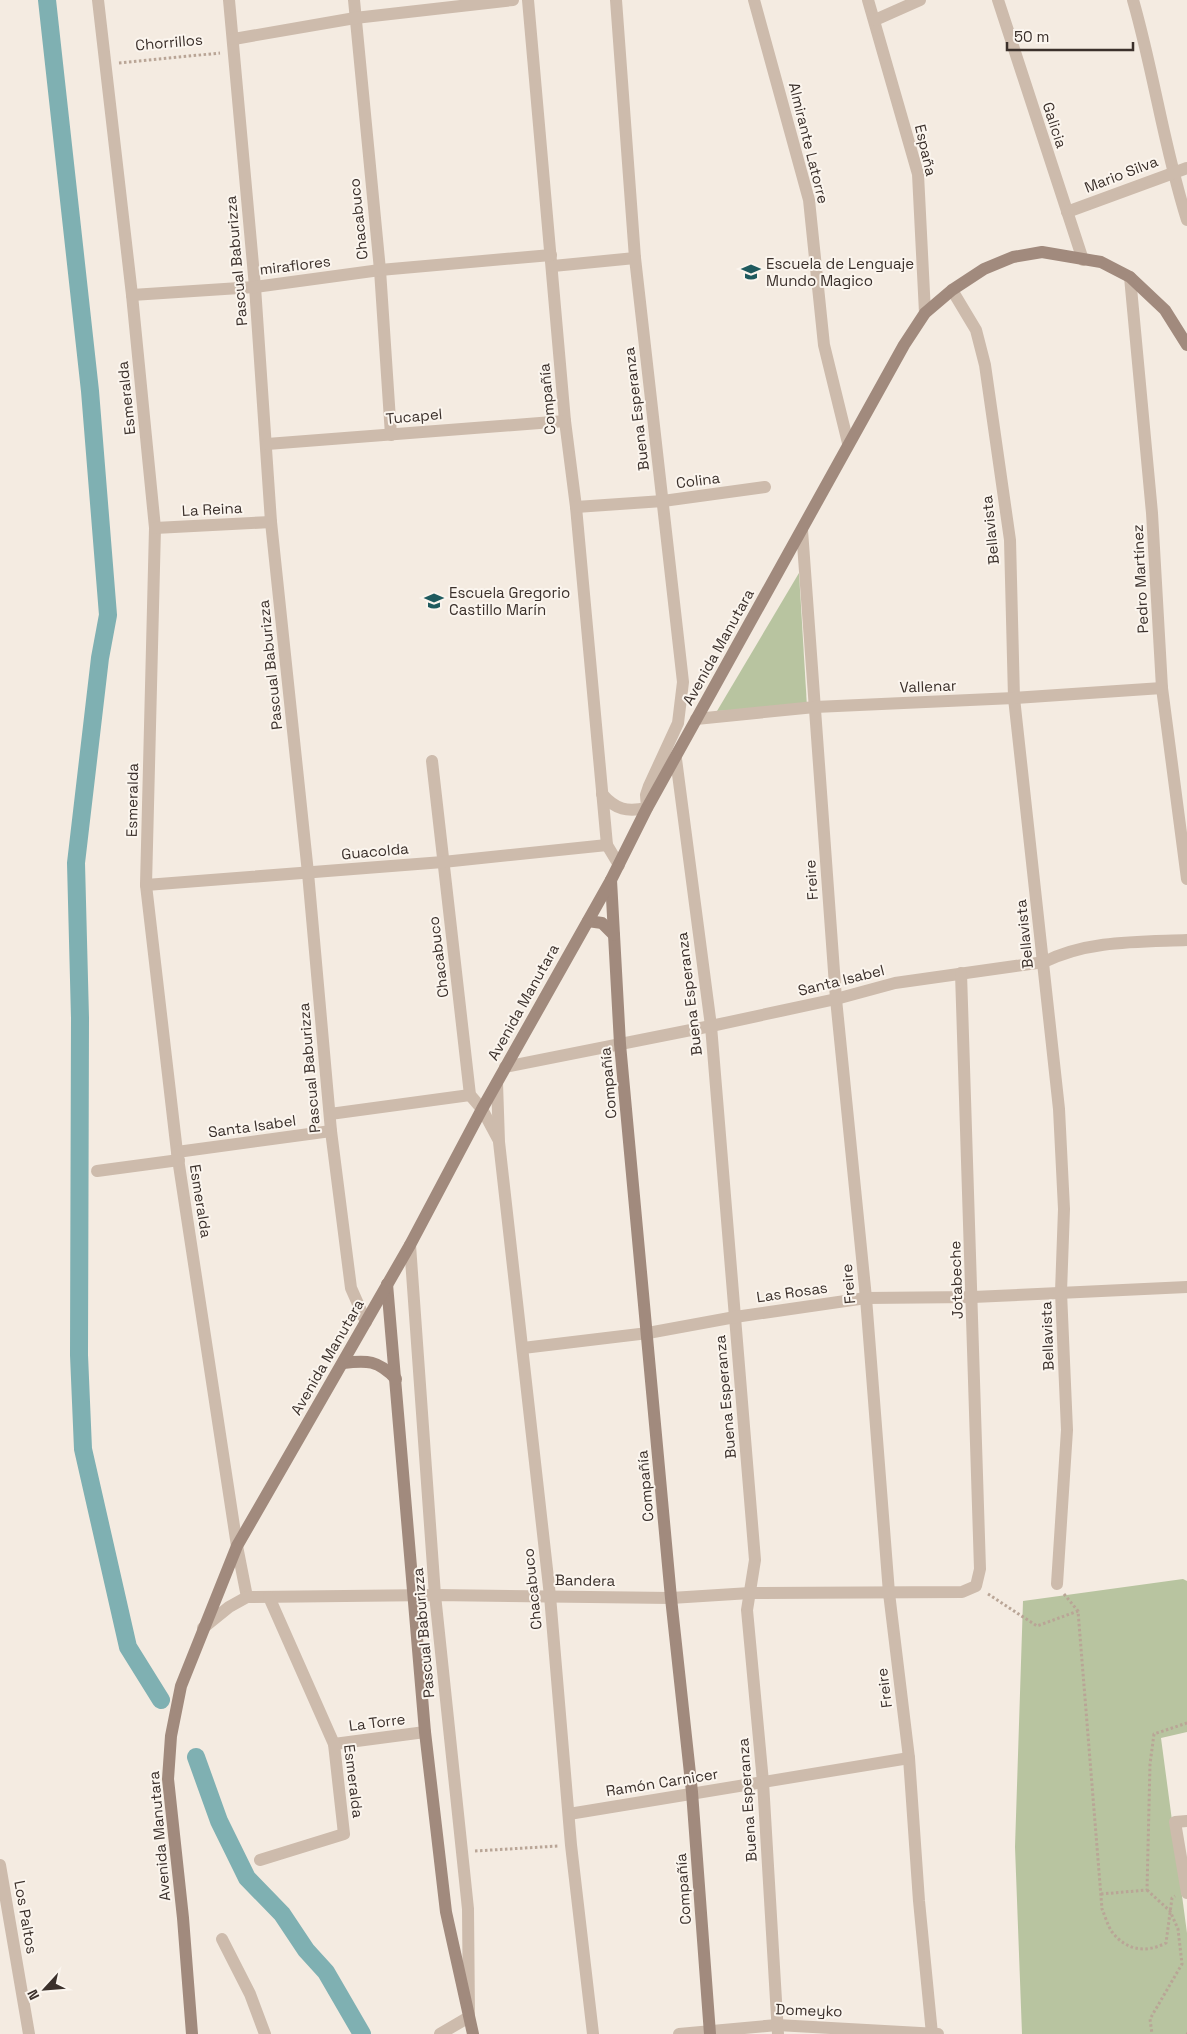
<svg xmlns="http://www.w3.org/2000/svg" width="1187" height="2034" font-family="'Space Grotesk',sans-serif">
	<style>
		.green { fill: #b8c4a0 }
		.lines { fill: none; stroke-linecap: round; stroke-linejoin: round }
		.canal { stroke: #7fb0b2; stroke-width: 18 }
		.path { stroke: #b9a596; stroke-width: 3; stroke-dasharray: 2.5 2.5; stroke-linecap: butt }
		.street { stroke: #cdbbac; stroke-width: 12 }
		.secondary { stroke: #a18a7d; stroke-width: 12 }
		.labels { text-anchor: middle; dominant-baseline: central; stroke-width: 4; stroke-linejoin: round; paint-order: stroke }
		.street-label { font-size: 15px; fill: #3b302b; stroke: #fbf5ee }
		.poi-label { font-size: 15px; fill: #3b302b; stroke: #fbf5ee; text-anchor: start }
	</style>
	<rect width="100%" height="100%" fill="#f4ebe1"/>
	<g class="green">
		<polygon points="799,573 807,707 717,711"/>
		<polygon points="1183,1579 1187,1581 1187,1732 1161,1738 1187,1933 1187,2034 1022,2034 1015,1847 1023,1601"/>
	</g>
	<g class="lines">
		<g class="canal">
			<polyline points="47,0 90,391 108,615 100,658 76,863 80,1018 79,1355 83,1449 128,1647 161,1700"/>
			<polyline points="196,1757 219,1821 247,1878 282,1914 306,1950 326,1972 362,2034"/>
		</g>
		<g class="path">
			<polyline points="119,63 220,53"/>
			<polyline points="988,1594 1037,1626 1078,1611"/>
			<path d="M1064,1594L1078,1611L1102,1909C1105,1916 1108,1926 1112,1932C1127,1951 1146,1953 1166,1943L1172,1898L1175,1896"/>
			<polyline points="475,1851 558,1846"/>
			<polyline points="1147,1890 1170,1911 1178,1929 1182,1964 1150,2019 1152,2034"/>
			<polyline points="1101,1894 1147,1890 1150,1764 1154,1734 1187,1723"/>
			<polyline points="1186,2034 1187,2034"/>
		</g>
		<g class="street">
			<polyline points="98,0 132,295 155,528 146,885 177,1152 237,1546 247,1597"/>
			<polyline points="229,0 255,287 271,522 308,873 331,1131 351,1288 366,1322"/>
			<polyline points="354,0 380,270 391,435"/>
			<polyline points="528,0 565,421 576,507 607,845 619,865"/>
			<polyline points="754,0 809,200 824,345 848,443"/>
			<polyline points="868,0 918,174 925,313"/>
			<polyline points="998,0 1083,260"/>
			<path d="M1133,0C1154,73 1164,148 1187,220"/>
			<polyline points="875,20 920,0"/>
			<polyline points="234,39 355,18 513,0"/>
			<polyline points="1067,212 1187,168"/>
			<polyline points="553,266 635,258"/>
			<polyline points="1130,277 1152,513 1162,688 1187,879"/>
			<polyline points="952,290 976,330 985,365 1010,540 1014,698 1059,1109 1064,1209 1061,1292 1067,1430 1057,1584"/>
			<polyline points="132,295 255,287 380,270 551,255"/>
			<polyline points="267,444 565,421"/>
			<polyline points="576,507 663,501 765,487"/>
			<polyline points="155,528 271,522"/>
			<polyline points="802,530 836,999 866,1298 889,1593 909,1758 919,1901 932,2034"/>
			<polyline points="696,719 815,707 1014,698 1162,688"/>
			<polyline points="676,759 711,1026 755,1560 747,1610 763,1782 778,2034"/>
			<polyline points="432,761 470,1095 482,1109 498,1139"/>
			<path d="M602,794C616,810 627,812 647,808L646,795L649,786L678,723L683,682L635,258L616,0"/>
			<polyline points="146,885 443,862 607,845"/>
			<path d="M505,1067L711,1026L836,999L895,983L1044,962C1088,940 1138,942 1187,940"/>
			<polyline points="497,1083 499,1142 550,1596 571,1845 593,2034"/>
			<polyline points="330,1114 470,1095"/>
			<polyline points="177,1152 331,1131"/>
			<polyline points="97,1171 179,1160"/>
			<polyline points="410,1245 435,1595 468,1909 469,2017 440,2034"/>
			<polyline points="523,1348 648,1333 735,1317 866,1298 973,1297 1187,1287"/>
			<polyline points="203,1628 229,1607 247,1597 435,1595 671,1598 750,1593 962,1592 976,1586 980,1569 961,973"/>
			<polyline points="334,1744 425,1732"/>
			<polyline points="569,1814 909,1758"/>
			<polyline points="1187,1821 1175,1822 1187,1893"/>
			<polyline points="260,1860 344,1834 334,1744 269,1597"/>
			<polyline points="0,1865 29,2034"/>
			<polyline points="222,1939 250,1994 265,2034"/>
			<polyline points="679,2034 777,2025 938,2034"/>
		</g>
		<g class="secondary">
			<polyline points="611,880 620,1044 671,1598 692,1792 710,2034"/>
			<polyline points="588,921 602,923 614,935"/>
			<polyline points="387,1284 425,1732 446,1912 473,2034"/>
			<path d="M343,1363C367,1360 378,1360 396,1379"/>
			<polyline points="192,2034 183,1918 168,1779 171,1736 181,1686 237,1546 410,1245 482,1109 611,880 647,808 904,345 925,313 952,290 984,269 1013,257 1042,252 1101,262 1130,277 1165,310 1187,345"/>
		</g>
	</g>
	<defs>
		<g id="school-bare" transform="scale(1.5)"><path d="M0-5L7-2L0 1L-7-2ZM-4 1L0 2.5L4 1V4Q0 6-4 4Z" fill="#1f5a5e" stroke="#fbf5ee" stroke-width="2.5" paint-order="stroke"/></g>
	</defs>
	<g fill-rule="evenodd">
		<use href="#school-bare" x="751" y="272"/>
		<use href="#school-bare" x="434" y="601"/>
	</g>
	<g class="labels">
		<g class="street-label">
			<text transform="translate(169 42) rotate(-5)">Chorrillos</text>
			<text transform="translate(1055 125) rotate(72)">Galicia</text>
			<text transform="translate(809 143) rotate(76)">Almirante Latorre</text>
			<text transform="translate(926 150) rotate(77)">España</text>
			<text transform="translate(1121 174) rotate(-21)">Mario Silva</text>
			<text transform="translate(358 219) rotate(-96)">Chacabuco</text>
			<text transform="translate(236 261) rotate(-95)">Pascual Baburizza</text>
			<text transform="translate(295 265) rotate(-7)">miraflores</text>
			<text transform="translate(126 398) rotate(-96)">Esmeralda</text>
			<text transform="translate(547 399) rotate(-95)">Compañía</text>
			<text transform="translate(636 409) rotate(-97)">Buena Esperanza</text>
			<text transform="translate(414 416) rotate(-5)">Tucapel</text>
			<text transform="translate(698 480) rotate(-7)">Colina</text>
			<text transform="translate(212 509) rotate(-3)">La Reina</text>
			<text transform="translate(990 530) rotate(-96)">Bellavista</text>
			<text transform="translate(1140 579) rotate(-93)">Pedro Martínez</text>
			<text transform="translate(718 647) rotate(-61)">Avenida Manutara</text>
			<text transform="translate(270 665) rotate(-96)">Pascual Baburizza</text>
			<text transform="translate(928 686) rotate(-2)">Vallenar</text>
			<text transform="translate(132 800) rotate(-89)">Esmeralda</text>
			<text transform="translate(375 851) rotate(-5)">Guacolda</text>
			<text transform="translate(811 880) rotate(-94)">Freire</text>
			<text transform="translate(1024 934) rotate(-96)">Bellavista</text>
			<text transform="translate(438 957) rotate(-97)">Chacabuco</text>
			<text transform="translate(841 980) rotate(-14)">Santa Isabel</text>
			<text transform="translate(689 994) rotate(-97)">Buena Esperanza</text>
			<text transform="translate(523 1002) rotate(-61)">Avenida Manutara</text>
			<text transform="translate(309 1068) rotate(-95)">Pascual Baburizza</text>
			<text transform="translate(608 1083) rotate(-95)">Compañía</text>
			<text transform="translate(252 1126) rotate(-8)">Santa Isabel</text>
			<text transform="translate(201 1201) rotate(81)">Esmeralda</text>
			<text transform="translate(956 1280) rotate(-92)">Jotabeche</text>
			<text transform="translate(848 1284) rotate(-95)">Freire</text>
			<text transform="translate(792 1292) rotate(-8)">Las Rosas</text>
			<text transform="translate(1047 1336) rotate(-92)">Bellavista</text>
			<text transform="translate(327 1357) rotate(-60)">Avenida Manutara</text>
			<text transform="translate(725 1397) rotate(-95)">Buena Esperanza</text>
			<text transform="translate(645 1486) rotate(-95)">Compañía</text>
			<text transform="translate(585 1580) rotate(1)">Bandera</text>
			<text transform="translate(532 1589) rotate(-96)">Chacabuco</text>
			<text transform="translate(423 1633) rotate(-95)">Pascual Baburizza</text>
			<text transform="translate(884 1688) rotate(-97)">Freire</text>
			<text transform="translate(377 1722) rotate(-7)">La Torre</text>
			<text transform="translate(354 1781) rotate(83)">Esmeralda</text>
			<text transform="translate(662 1782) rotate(-9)">Ramón Carnicer</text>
			<text transform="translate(747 1800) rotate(-94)">Buena Esperanza</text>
			<text transform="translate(159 1836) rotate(-95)">Avenida Manutara</text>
			<text transform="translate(683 1889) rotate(-94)">Compañía</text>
			<text transform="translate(26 1917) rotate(80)">Los Paltos</text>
			<text transform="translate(809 2010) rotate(2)">Domeyko</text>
		</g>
		<g class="poi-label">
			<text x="766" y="263">Escuela de Lenguaje<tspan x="766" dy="17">Mundo Magico</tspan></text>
			<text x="449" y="592">Escuela Gregorio<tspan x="449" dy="17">Castillo Marín</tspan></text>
		</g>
	</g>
	<g transform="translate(45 1989) rotate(244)" stroke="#fbf5ee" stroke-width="4" paint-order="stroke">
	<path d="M0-4L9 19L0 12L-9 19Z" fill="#3b302b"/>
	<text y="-8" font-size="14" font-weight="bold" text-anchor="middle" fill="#3b302b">N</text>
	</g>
	<path d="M1007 42v8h126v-8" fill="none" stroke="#3b302b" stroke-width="2.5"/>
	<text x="1014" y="42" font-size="15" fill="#3b302b" stroke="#fbf5ee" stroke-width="4" paint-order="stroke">50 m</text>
</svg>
